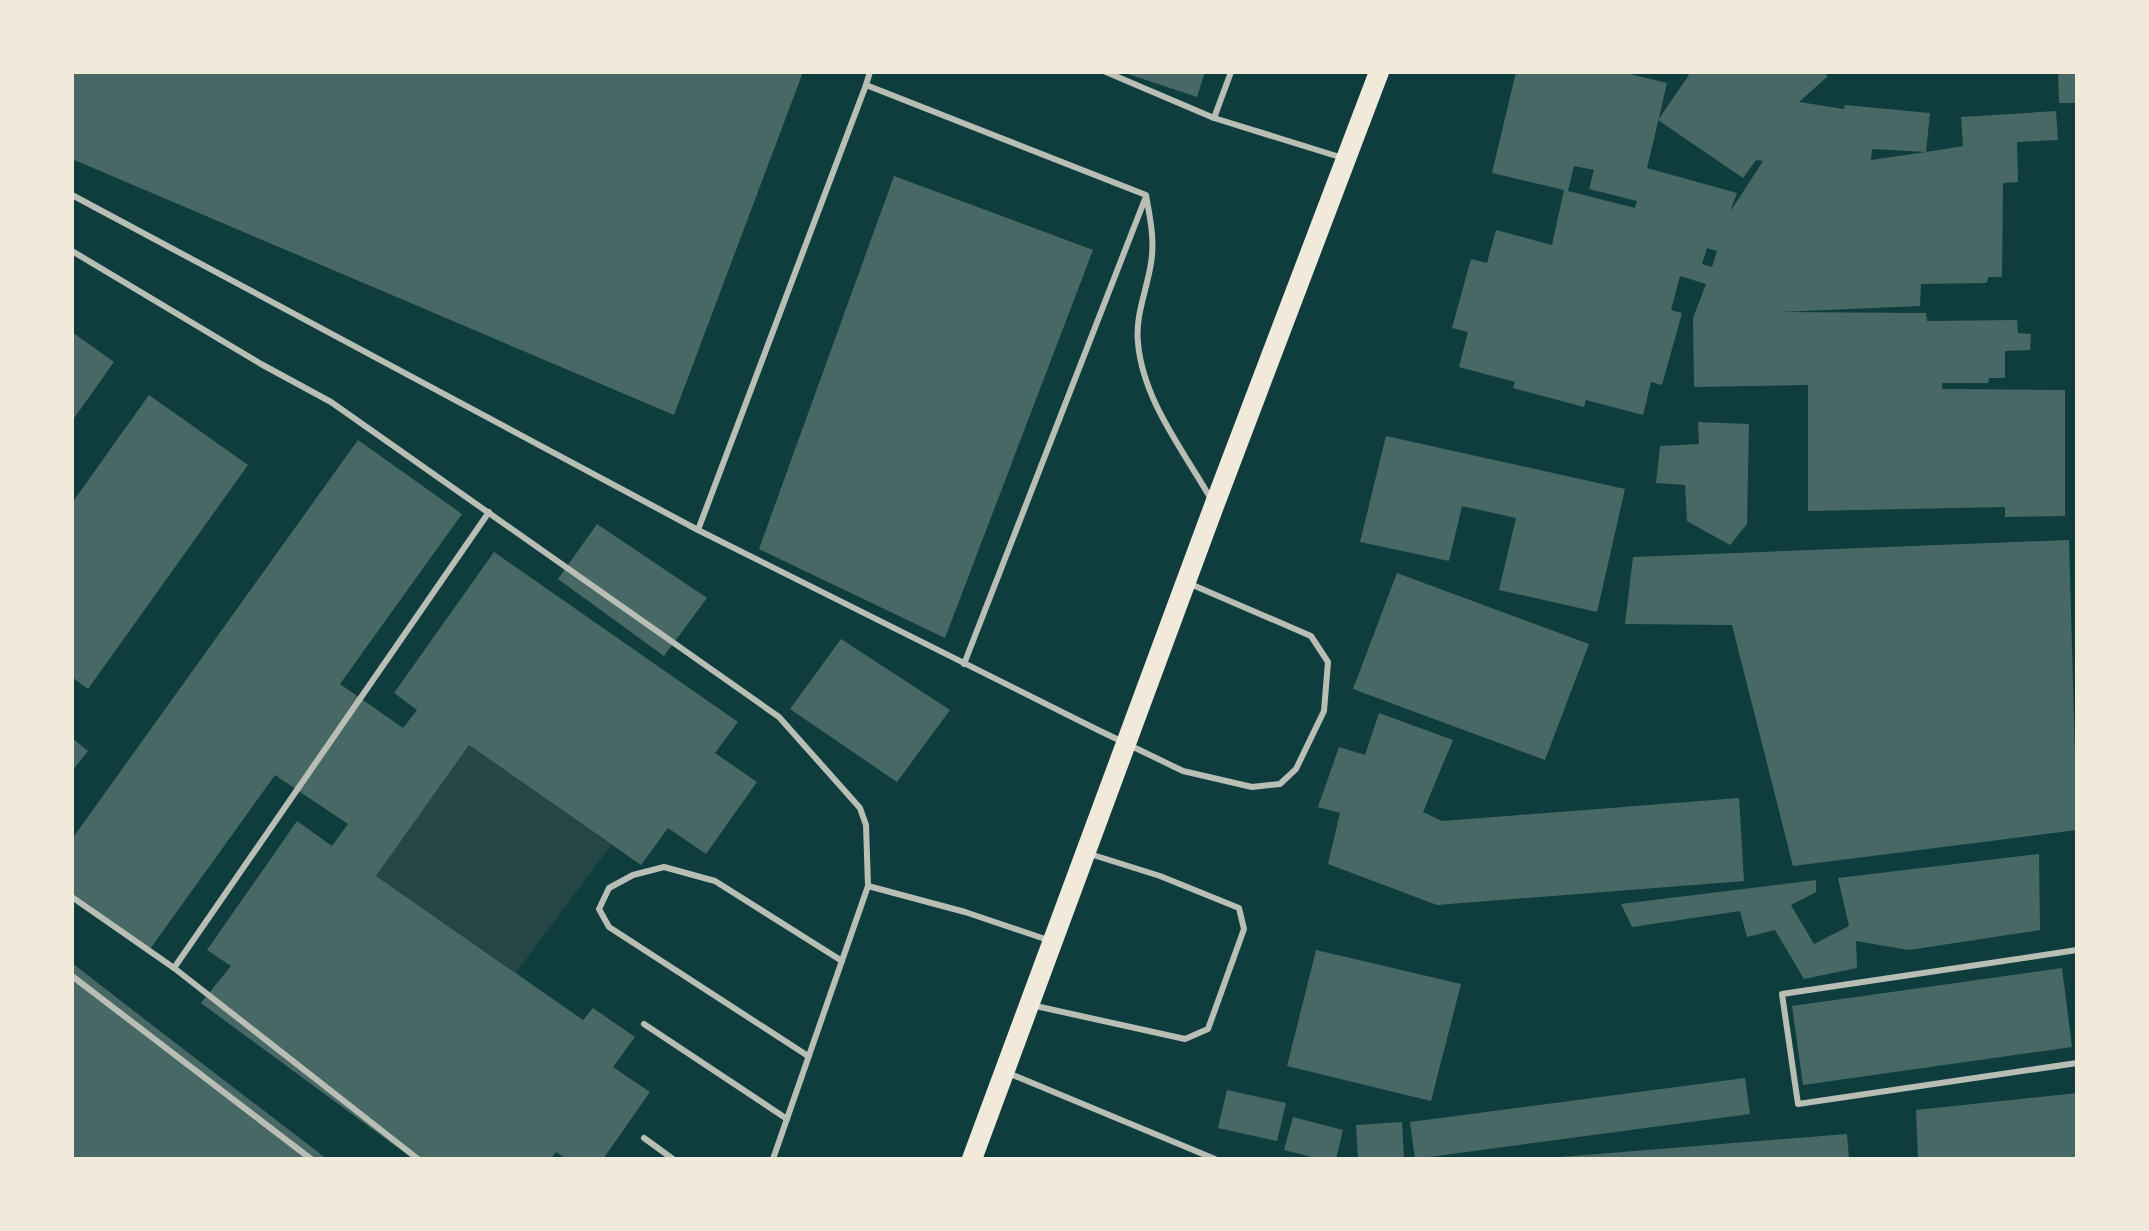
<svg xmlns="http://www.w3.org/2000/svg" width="2149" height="1231" font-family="Signika,sans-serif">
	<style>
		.green { fill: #244646 }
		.building { fill: #486865; fill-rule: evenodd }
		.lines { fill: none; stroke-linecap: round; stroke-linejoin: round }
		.service { stroke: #b8beb3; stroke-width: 6 }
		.primary { stroke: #f1e9da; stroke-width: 20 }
	</style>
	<rect width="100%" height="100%" fill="#0f3d3e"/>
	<polygon class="green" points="469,745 611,845 516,973 376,876"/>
	<g class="building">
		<polygon points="72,72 803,72 674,415 72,159"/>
		<polygon points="1122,72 1205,72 1197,97"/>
		<path d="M1516,72H1621L1667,83L1657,126L1647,168L1737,193L1730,212L1763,161L1756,160L1743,178L1658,120L1689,75L1683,72H1822L1828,76L1799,102L1844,109L1845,105L1930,113L1926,152L1963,146L1961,117L2056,111L2058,140L2017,142L2018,182L2003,183L2002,277H1988L1987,283L1921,284L1920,306L1780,312L1926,313L1927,321L2017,320L2018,333L2031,334L2030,350L2005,351V378H1989L1988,383H1942V389L2065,390V516L2005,517V507L1808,511V385L1694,387L1693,318L1706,284L1680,276L1671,310L1682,313L1662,385L1651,382L1643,415L1586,400L1584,407L1513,388L1515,382L1459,367L1468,332L1452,328L1471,259L1487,263L1496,230L1552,245L1564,190L1492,173ZM1872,149L1926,152L1871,160ZM1574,166L1594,170L1589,189L1637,201L1635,208L1568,191ZM1707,248L1717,251L1712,267L1702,264Z"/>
		<polygon points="2058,72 2077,72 2077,103 2059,103"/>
		<polygon points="894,176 1093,250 945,638 759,549"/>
		<polygon points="72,332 114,362 72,421"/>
		<polygon points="149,395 248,465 88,689 72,677 72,503"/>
		<polygon points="1698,422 1749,424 1747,524 1730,545 1687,521 1685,485 1656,483 1660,446 1699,444"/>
		<polygon points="1386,436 1625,489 1597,612 1499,590 1516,518 1462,506 1449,561 1360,542"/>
		<polygon points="358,440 462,514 340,684 403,728 417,710 394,693 494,552 738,722 715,753 757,782 706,854 668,828 641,865 469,745 376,876 583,1020 593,1008 635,1037 613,1067 650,1092 603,1159 566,1159 556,1152 551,1159 413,1159 201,1003 231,966 207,950 297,821 332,846 348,824 275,775 150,949 72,893 72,839"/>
		<polygon points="597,524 707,598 664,656 558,579"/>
		<polygon points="2069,540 2077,830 1793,866 1732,625 1625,624 1633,557"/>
		<polygon points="1397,573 1589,644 1545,760 1353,689"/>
		<polygon points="841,639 950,710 897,782 790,709"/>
		<polygon points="1379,713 1453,740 1423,812 1442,821 1739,798 1744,881 1437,905 1328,864 1340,813 1318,807 1339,747 1365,755"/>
		<polygon points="72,738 88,751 72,771"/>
		<polygon points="2039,854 2040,930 1909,950 1856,941 1857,968 1804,979 1775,930 1747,937 1740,911 1632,927 1621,904 1816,880 1816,892 1791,905 1814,944 1849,926 1838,878"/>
		<polygon points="1316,950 1461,984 1431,1101 1287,1066"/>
		<polygon points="72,963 152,1025 327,1159 72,1159"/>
		<polygon points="2062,968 2072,1047 1803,1085 1792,1006"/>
		<polygon points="1745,1078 1750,1114 1415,1159 1410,1122"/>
		<polygon points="1227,1090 1286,1103 1277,1141 1218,1128"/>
		<polygon points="2077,1093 2077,1159 1918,1159 1916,1110"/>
		<polygon points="1293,1117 1343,1130 1336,1159 1319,1159 1284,1150"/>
		<polygon points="1402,1122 1404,1159 1358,1159 1356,1125"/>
		<polygon points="1847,1134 1849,1159 1560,1159 1560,1157"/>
	</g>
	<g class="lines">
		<g class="service">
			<path d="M870,72L866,85L1146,195C1150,218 1155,240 1151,263C1147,290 1135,315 1138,343C1143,400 1183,450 1211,499"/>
			<polyline points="1106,72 1214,118 1343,158"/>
			<polyline points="1214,118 1231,72"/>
			<polyline points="72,195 698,530 1096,729 1183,771 1252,787 1280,784 1296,769 1324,711 1328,662 1311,636 1188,583"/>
			<polyline points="72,251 261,364 331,402 779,717 860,808 866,825 868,886 773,1159"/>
			<polyline points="698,530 866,85"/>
			<polyline points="964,664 1145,199"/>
			<polyline points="868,886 965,912 1048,940"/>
			<polyline points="72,897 174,968 418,1159"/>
			<polyline points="2077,950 1782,994 1798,1104 2077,1063"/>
			<polyline points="174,968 489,512"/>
			<polyline points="72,976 311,1159"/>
			<polyline points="1031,1005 1185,1039 1208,1029 1244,929 1239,908 1160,876 1090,854"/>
			<polyline points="644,1024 787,1119"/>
			<polyline points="808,1056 609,927 599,909 609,888 633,875 664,867 715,881 842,961"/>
			<polyline points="1008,1073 1215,1159"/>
			<polyline points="644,1138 673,1159"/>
		</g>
		<polyline class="primary" points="972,1159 1214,506 1379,72"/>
	</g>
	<rect width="2149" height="1231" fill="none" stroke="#f1e9da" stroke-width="148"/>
</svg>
